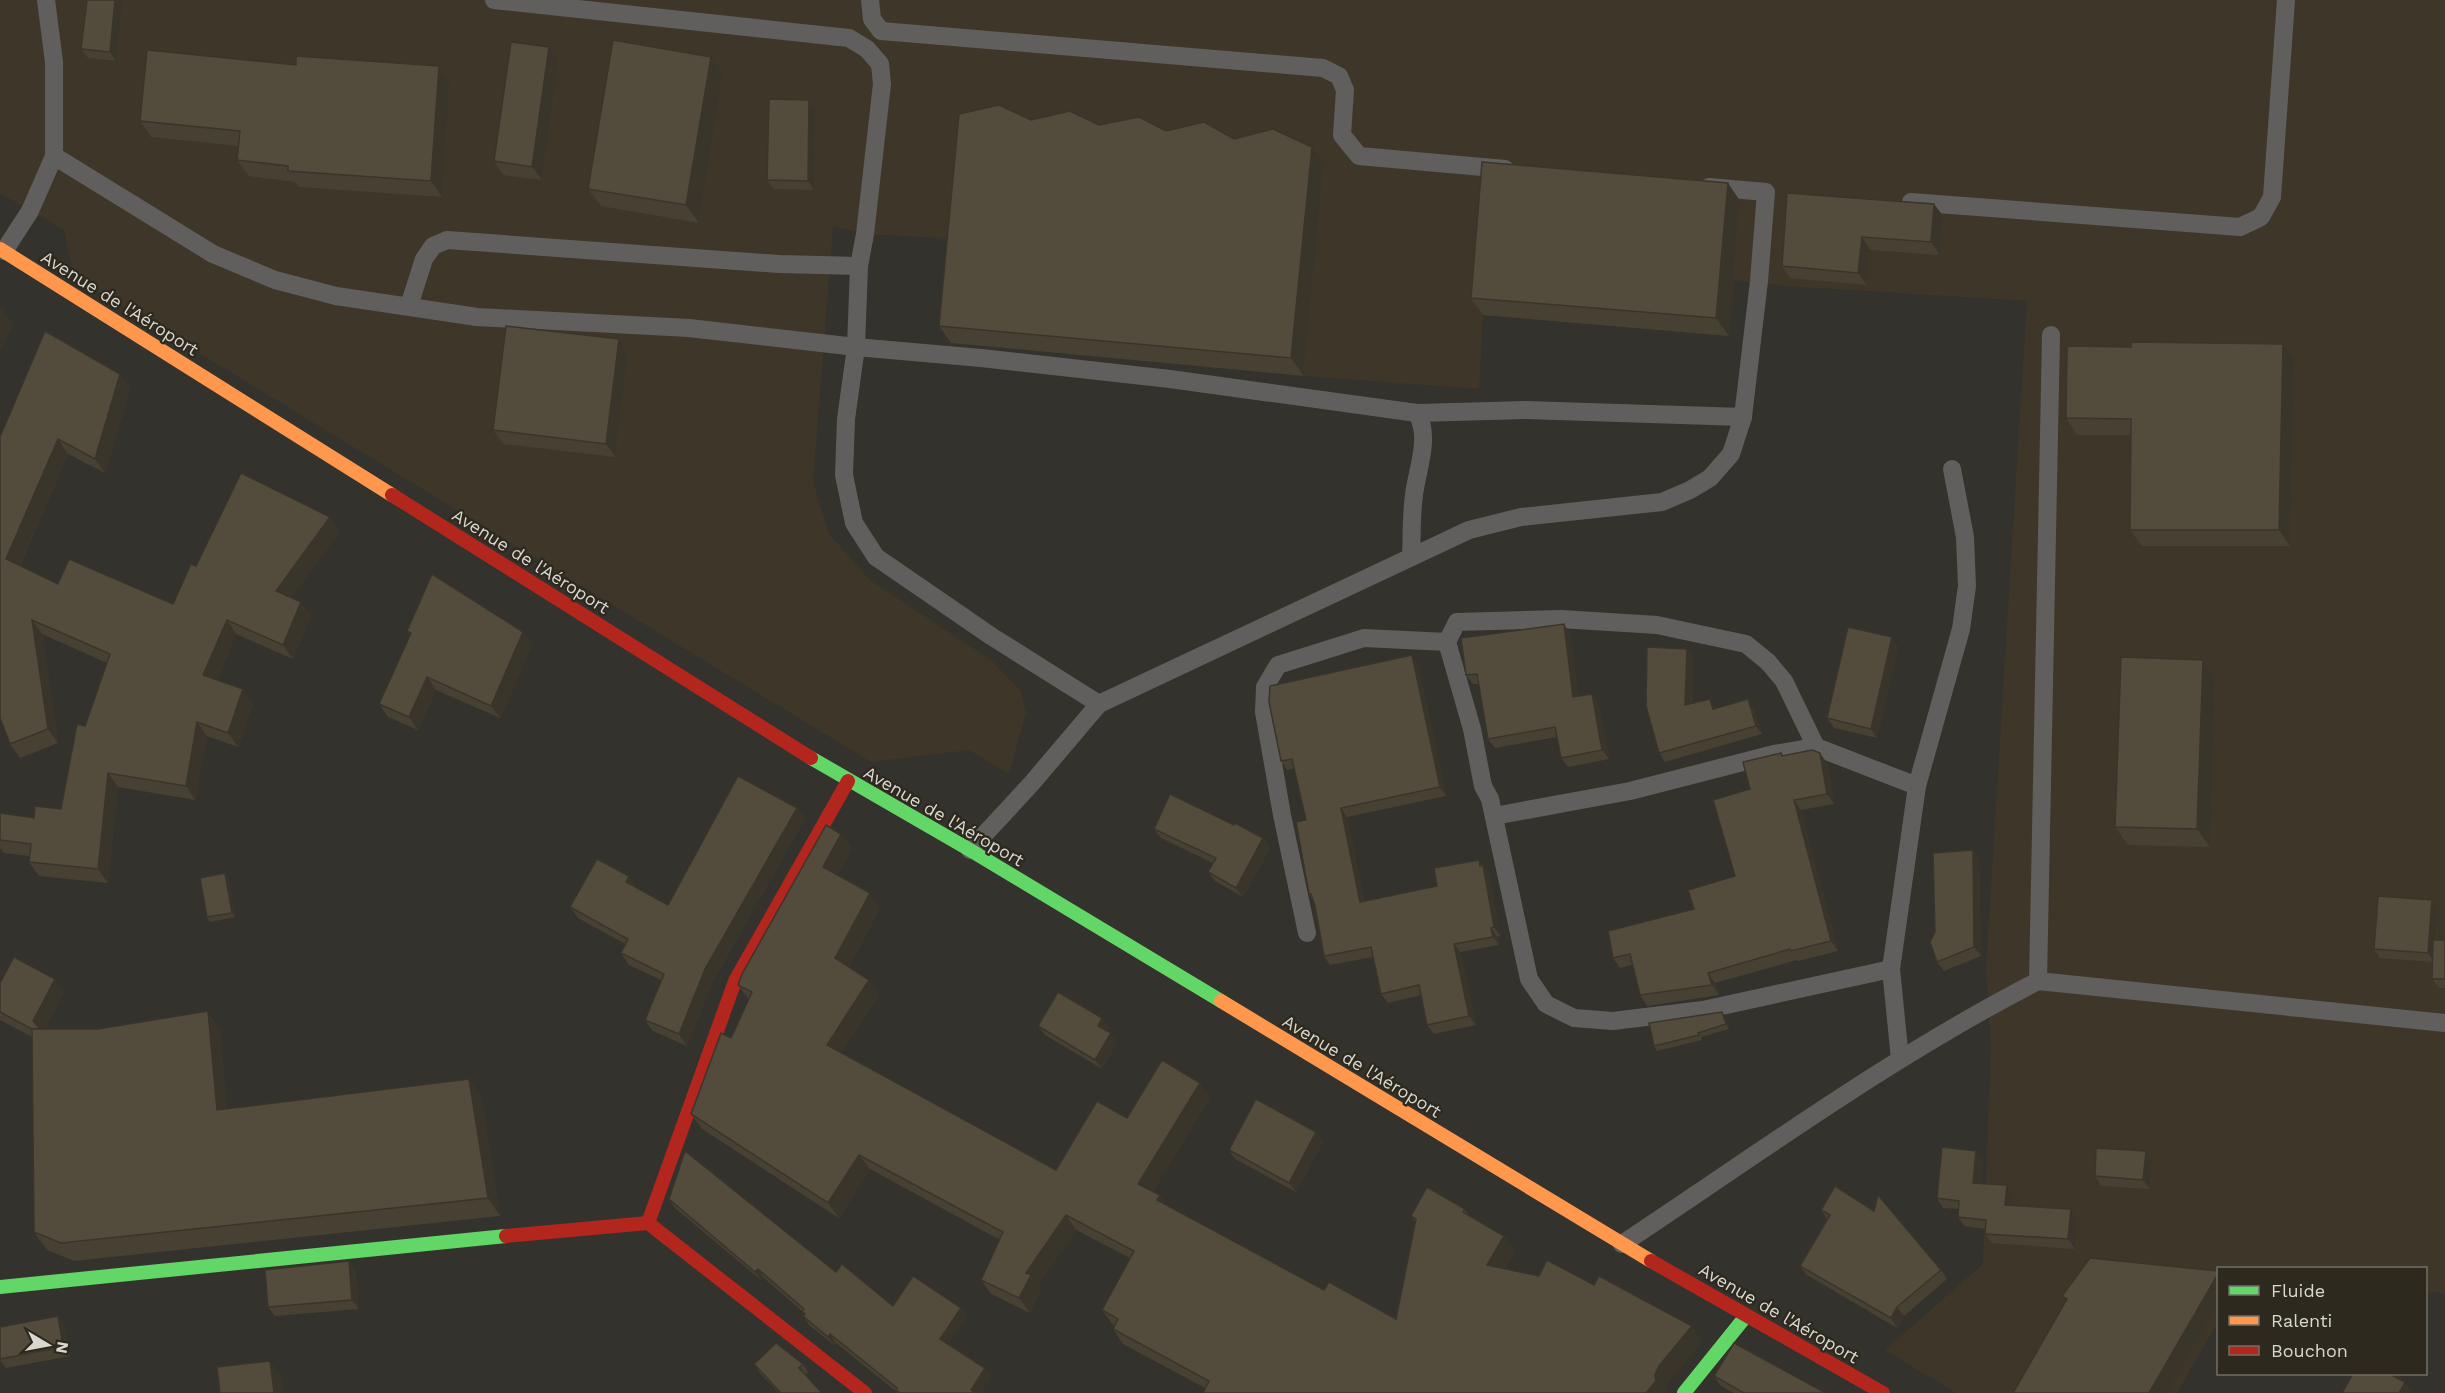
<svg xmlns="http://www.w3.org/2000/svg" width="2445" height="1393" font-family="'Work Sans',sans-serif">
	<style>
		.built { fill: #3e3729 }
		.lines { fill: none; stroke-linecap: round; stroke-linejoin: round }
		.lane { stroke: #615f5d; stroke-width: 18 }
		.fast { stroke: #63d668; stroke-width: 14 }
		.slow { stroke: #ff974d; stroke-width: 14 }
		.jam { stroke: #b3261e; stroke-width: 14 }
		.wall { fill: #474134 }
		.shaded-wall { fill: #3a352b }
		.building { fill: #534c3d; stroke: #3a352b; stroke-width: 1.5 }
		.labels { text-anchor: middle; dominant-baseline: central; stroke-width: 4.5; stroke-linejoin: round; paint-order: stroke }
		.street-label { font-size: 18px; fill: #dad7d0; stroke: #2d291e }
	</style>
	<rect width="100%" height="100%" fill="#34322c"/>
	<polygon class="built" points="0,0 2445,0 2445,1293 2426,1292 2426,1268 2218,1268 2218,1322 2177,1393 1956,1393 1885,1350 1983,1264 1991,1045 1986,969 2027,301 1787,286 1734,280 1729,336 1483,315 1479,389 1303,376 961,239 865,234 833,226 813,482 829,534 870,580 992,661 1021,691 1026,713 1009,774 969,750 871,762 74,277 64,230 0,193"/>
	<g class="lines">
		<g class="lane">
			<polyline points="494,0 849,38 867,49 880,64 882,84 865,234 859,266 856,347 846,419 844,475 854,523 876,557 991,636 1099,704"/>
			<polyline points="870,0 872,19 881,31 1323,68 1339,76 1345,90 1342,135 1359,156 1505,169"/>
			<polyline points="54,156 213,254 275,280 336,296 477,317 689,328 856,347 981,358 1170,379 1417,413 1526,410 1743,417"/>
			<polyline points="1911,202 2240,227 2261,217 2272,197 2286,0"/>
			<polyline points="4,251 30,211 54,156 54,62 46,0"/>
			<polyline points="409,306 424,259 433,246 447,240 779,264 859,266"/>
			<path d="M1411,557C1412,537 1411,516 1414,495C1417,469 1431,438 1417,413"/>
			<polyline points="1447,642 1472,729 1483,786 1490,799 1529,979 1546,1004 1574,1018 1613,1021 1703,1010 1891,969"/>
			<polyline points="1494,816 1630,791 1774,754 1816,747 1917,786"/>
			<polyline points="970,850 1032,783 1099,704 1469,530 1521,517 1662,502 1690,490 1710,478 1731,454 1743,417 1759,281 1766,192 1709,187"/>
			<polyline points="1307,933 1282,815 1264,712 1265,687 1278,665 1364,638 1447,642 1457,622 1561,619 1657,625 1746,644 1768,662 1784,681 1816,747"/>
			<polyline points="2038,981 2051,335"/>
			<polyline points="1900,1059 1891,969 1917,786 1961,629 1967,586 1965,537 1952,469"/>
			<path d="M1622,1244C1758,1154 1892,1056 2038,981L2445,1023"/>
		</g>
		<g class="fast">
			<polyline points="811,758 970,850 1221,1001"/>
			<polyline points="0,1287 506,1236"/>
			<polyline points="1684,1393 1746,1316"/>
		</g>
		<g class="slow">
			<polyline points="0,249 392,495"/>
			<polyline points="1221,1001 1651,1261"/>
		</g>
		<g class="jam">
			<polyline points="392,495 811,758"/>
			<polyline points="648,1223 735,981 848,781"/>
			<polyline points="506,1236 648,1223 865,1393"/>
			<polyline points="1651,1261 1883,1393"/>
		</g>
	</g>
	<g class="wall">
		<polygon points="123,4 116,61 88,58 81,49"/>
		<polygon points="559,61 542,180 503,175 494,161"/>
		<polygon points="723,74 699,223 601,206 588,189"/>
		<polygon points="450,82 442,197 299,187 295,182 249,176 237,160 239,146 151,137 140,121"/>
		<polygon points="809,100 815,109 814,190 774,189 767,180"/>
		<polygon points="1099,125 1166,131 1234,139 1324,165 1304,376 951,343 939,326"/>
		<polygon points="1728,183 1740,201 1729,336 1483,315 1471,298"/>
		<polygon points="1934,204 1943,216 1940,255 1870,250 1867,285 1790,278 1782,266"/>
		<polygon points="619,339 628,353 616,457 503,444 493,430"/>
		<polygon points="2294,361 2290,546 2142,546 2130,530 2131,435 2077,435 2066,418"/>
		<polygon points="120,374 130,388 105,473 68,454 20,565 58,584 173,604 196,566 330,517 340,531 291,598 301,602 311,616 293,659 236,634 217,680 253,704 238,747 207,736 195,800 118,787 108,883 39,876 29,862 29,856 4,853 0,848 0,813 34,818 61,809 85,726 107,663 42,634 58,743 20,758 10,744 0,437"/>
		<polygon points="407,631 523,632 532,645 500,718 436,690 418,730 388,717 379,704 410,635"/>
		<polygon points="1570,633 1578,696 1592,694 1598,703 1609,759 1568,767 1561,758 1557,737 1495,748 1488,739 1479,684 1473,684 1466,675"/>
		<polygon points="1898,646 1877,738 1834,728 1827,718"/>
		<polygon points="1687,649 1693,657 1692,704 1716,707 1716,708 1754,708 1762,734 1665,762 1659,753"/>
		<polygon points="2203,660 2215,677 2210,847 2128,845 2115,827"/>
		<polygon points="1418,664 1446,796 1347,817 1364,901 1437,886 1479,860 1489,874 1500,936 1497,937 1499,945 1460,952 1476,1025 1434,1034 1427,1025 1421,995 1388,1003 1381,994 1373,957 1330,965 1324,956 1315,906 1313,900 1309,894 1306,820 1295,768 1287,770 1281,761"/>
		<polygon points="1783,755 1827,763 1834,804 1801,810 1838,951 1798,961 1797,960 1715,983 1719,995 1647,1006 1640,995 1632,965 1620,968 1613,958 1694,909 1735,876 1750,789"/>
		<polygon points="797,808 805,819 713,981 687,1046 653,1031 645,1020 661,980 629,965 621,953 625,944 578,918 570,907 636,888 668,905"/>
		<polygon points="1234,825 1263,838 1270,848 1243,897 1215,881 1208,872 1213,863 1161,838 1154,829"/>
		<polygon points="841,834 852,849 837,875 880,908 849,967 869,980 879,995 841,1053 1056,1170 1127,1118 1210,1098 1153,1191 1167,1205 1324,1290 1396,1319 1415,1222 1411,1216 1465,1209 1470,1216 1504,1236 1515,1251 1504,1269 1702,1341 1669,1381 1666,1390 1205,1388 1123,1344 1113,1329 1114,1326 1113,1325 1102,1310 1130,1258 1076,1230 1038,1285 1041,1290 1030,1313 991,1294 981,1280 1000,1240 870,1169 839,1218 702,1129 691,1114 731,1038 749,1000 738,985"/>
		<polygon points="1973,850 1979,859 1981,956 1944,971 1937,962 1935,932"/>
		<polygon points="225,873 228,878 235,917 210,922 207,917"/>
		<polygon points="2438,909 2436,940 2445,940 2445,988 2439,988 2432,979 2433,962 2380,958 2374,949"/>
		<polygon points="0,983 64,992 45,1029 220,1029 227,1109 481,1096 500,1216 74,1261 47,1250 34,1232 32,1037 0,1020"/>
		<polygon points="1725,1017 1729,1029 1701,1037 1702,1040 1657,1051 1654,1046"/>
		<polygon points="1038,1026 1109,1027 1106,1031 1117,1042 1102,1069 1045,1035"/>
		<polygon points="1316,1132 1323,1141 1296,1192 1235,1159 1229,1150"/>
		<polygon points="2146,1151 2152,1161 2150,1189 2101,1186 2095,1176"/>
		<polygon points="1983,1160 1980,1183 2007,1185 2013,1194 2012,1205 2077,1219 2075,1249 1992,1243 1985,1234 1985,1229 1964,1226 1958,1217 1958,1209 1943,1208 1937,1198"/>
		<polygon points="669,1199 836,1272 893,1306 961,1308 967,1317 948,1344 985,1368 991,1376 981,1393 898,1393 836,1343 834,1345 809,1325 803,1316 805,1315 802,1311 764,1278 761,1280 675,1208"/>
		<polygon points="1821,1210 1941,1270 1947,1279 1904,1316 1897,1328 1807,1275 1800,1266 1827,1219"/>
		<polygon points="349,1261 355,1270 359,1309 275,1316 268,1307"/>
		<polygon points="58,1316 64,1325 70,1356 6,1368 0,1360 0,1327"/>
		<polygon points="754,1364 803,1364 808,1372 805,1375 822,1393 779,1393 759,1372"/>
		<polygon points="1714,1376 1824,1393 1734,1393 1721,1386"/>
	</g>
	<g class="shaded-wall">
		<polygon points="115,0 120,0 123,4 116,61 110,52"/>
		<polygon points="549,47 559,61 542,180 532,167"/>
		<polygon points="711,57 723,74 699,223 686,205"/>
		<polygon points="439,66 450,82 442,197 431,181"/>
		<polygon points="809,100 815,109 814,190 808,181"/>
		<polygon points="1312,147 1324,165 1304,376 1291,358"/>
		<polygon points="1728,183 1740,201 1729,336 1716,318"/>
		<polygon points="1934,204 1943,216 1940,255 1931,242"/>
		<polygon points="1862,237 1870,250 1867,285 1858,273"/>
		<polygon points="1,307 14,324 0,351 0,310"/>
		<polygon points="619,339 628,353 616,457 606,444"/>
		<polygon points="2283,344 2294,361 2290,546 2279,530"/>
		<polygon points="120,374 130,388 105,473 95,459"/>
		<polygon points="58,439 68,454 16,573 6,559"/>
		<polygon points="330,517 340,531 286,605 276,591"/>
		<polygon points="301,602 311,616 293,659 283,645"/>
		<polygon points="32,620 42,634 58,743 48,729"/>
		<polygon points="227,620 236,634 213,689 203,675"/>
		<polygon points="1564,624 1570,633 1580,706 1573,697"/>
		<polygon points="523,632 532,645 500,718 491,706"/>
		<polygon points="1892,637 1898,646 1877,738 1871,729"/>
		<polygon points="1687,649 1693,657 1691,714 1685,705"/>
		<polygon points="1412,655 1418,664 1446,796 1440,787"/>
		<polygon points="2203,660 2215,677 2210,847 2197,829"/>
		<polygon points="427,677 436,690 418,730 409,717"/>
		<polygon points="243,689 253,704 238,747 228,733"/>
		<polygon points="1592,694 1598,703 1609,759 1602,750"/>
		<polygon points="1710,699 1716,707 1719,718 1713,709"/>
		<polygon points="1748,699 1754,708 1762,734 1756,726"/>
		<polygon points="197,722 207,736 195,800 186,786"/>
		<polygon points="1820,753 1827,763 1834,804 1827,794"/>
		<polygon points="108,773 118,787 108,883 98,869"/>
		<polygon points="1794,800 1801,810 1838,951 1831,941"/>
		<polygon points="797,808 805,819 713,981 687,1046 679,1034 705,969"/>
		<polygon points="1341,808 1347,817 1366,911 1360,902"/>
		<polygon points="841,834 852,849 833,882 823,867"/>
		<polygon points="1263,838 1270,848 1243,897 1236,888"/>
		<polygon points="1973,850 1979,859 1981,956 1974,947"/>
		<polygon points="1479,860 1489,874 1500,936 1494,927"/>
		<polygon points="225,873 228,878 235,917 232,913"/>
		<polygon points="629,876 637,888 626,882"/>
		<polygon points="870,893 880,908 846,973 835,958"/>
		<polygon points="2432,900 2438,909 2434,962 2428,953"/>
		<polygon points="1491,928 1497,937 1499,945 1493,937"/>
		<polygon points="1454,944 1460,952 1476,1025 1469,1016"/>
		<polygon points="1708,973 1715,983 1719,995 1712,985"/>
		<polygon points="55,979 64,992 43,1032 33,1021"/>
		<polygon points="869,980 879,995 837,1060 827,1045"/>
		<polygon points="208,1011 220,1029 229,1128 217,1110"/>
		<polygon points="1722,1012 1725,1017 1729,1029 1726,1024"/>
		<polygon points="1102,1018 1109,1027 1104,1035 1098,1026"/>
		<polygon points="1111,1033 1117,1042 1102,1069 1095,1060"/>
		<polygon points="469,1079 481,1096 500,1216 488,1198"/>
		<polygon points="1200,1083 1210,1098 1149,1198 1138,1184"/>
		<polygon points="1316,1132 1323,1141 1296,1192 1289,1183"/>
		<polygon points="1976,1151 1983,1160 1979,1192 1973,1183"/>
		<polygon points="2146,1151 2152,1161 2150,1189 2143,1180"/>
		<polygon points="859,1155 870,1169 839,1218 828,1203"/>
		<polygon points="2007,1185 2013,1194 2012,1214 2005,1205"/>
		<polygon points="1160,1195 1170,1210 1157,1200"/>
		<polygon points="2071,1209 2077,1219 2075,1249 2068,1239"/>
		<polygon points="1066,1215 1076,1230 1038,1285 1041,1290 1030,1313 1019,1298 1026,1273"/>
		<polygon points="1504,1236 1515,1251 1497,1280 1487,1265"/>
		<polygon points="349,1261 355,1270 359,1309 352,1300"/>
		<polygon points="758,1269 764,1278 761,1280 755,1272"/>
		<polygon points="2218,1274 2218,1304 2167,1393 2149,1393"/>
		<polygon points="1897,1307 1904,1316 1897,1328 1891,1318"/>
		<polygon points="961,1308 967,1317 946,1348 940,1339"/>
		<polygon points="58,1316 64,1325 70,1356 63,1347"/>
		<polygon points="1692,1326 1702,1341 1669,1381 1666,1390 1666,1393 1646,1393 1659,1366"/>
		<polygon points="830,1334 836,1343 834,1345 828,1337"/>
		<polygon points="270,1361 282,1377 284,1393 274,1393"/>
		<polygon points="985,1368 991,1376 981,1393 973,1393 971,1390"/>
		<polygon points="2392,1374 2403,1374 2398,1384 2391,1375"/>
		<polygon points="2405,1382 2411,1391 2410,1393 2399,1393"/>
	</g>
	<g class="building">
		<polygon points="87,0 115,0 110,52 81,49"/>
		<polygon points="613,40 711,57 686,205 588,189"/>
		<polygon points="511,42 549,47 532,167 494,161"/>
		<polygon points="147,50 296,65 296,56 439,66 431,181 288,171 288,166 237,160 240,131 140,121"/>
		<polygon points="769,99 809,100 808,181 767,180"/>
		<polygon points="999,105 1031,120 1070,111 1099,125 1139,117 1166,131 1204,122 1234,139 1273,129 1312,147 1291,358 939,326 959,114"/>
		<polygon points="1482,162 1728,183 1716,318 1471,298"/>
		<polygon points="1787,193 1934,204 1931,242 1862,237 1858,273 1782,266"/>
		<polygon points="506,326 619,339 606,444 493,430"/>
		<polygon points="45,331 120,374 95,459 58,439 6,559 58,584 69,559 173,604 191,564 196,566 241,473 330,517 276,591 301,602 283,645 227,620 203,675 243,689 228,733 197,722 186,786 108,773 98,869 29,862 31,844 0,840 0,813 34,818 35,806 61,809 77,724 85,726 110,654 32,620 48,729 10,744 0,718 0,437"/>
		<polygon points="2131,342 2283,344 2279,530 2130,530 2131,419 2066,418 2067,346 2131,347"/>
		<polygon points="432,574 523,632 491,706 427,677 409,717 379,704 411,633 407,631"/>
		<polygon points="1564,624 1573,697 1592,694 1602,750 1561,758 1555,727 1488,739 1477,674 1466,675 1461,638"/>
		<polygon points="1848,627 1892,637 1871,729 1827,718"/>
		<polygon points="1647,647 1687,649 1685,705 1710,699 1713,709 1748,699 1756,726 1659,753 1646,706"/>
		<polygon points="1412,655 1440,787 1341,808 1360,902 1437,886 1434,868 1479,860 1480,866 1483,865 1494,927 1491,928 1493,937 1454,944 1469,1016 1427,1025 1419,985 1381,994 1371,947 1324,956 1315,906 1311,894 1309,894 1296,822 1306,820 1292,759 1281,761 1269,702 1270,686"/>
		<polygon points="2121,657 2203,660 2197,829 2115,827"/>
		<polygon points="1812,750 1820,753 1827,794 1794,800 1831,941 1791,951 1790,949 1708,973 1712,985 1640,995 1630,954 1613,958 1608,931 1694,909 1688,890 1735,876 1713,800 1750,789 1743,762 1781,753 1782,756"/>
		<polygon points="738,776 797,808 705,969 679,1034 645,1020 664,974 621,953 628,939 570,907 597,859 629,876 626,882 668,905"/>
		<polygon points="1170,794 1234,825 1235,823 1263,838 1236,888 1208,872 1216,858 1154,829"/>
		<polygon points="826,825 841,834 823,867 870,893 835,958 869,980 827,1045 1056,1170 1097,1101 1127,1118 1162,1060 1200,1083 1138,1184 1160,1195 1157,1200 1324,1290 1329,1282 1396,1319 1416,1219 1411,1216 1427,1187 1465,1209 1463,1212 1504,1236 1487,1265 1539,1276 1547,1260 1594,1285 1599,1276 1692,1326 1659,1366 1655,1375 1656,1381 1646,1393 1203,1393 1209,1381 1113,1329 1118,1319 1102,1310 1134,1251 1066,1215 1026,1273 1031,1275 1019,1298 981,1280 1003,1232 859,1155 828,1203 691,1114 721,1033 731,1038 752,992 738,985 742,974"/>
		<polygon points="1973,850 1974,947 1937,962 1930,942 1935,932 1933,853"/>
		<polygon points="225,873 232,913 207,917 200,878"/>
		<polygon points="2378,896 2432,900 2428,953 2374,949"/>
		<polygon points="2433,940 2445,940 2445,979 2432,979"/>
		<polygon points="14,957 55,979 33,1021 40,1029 32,1029 0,1012 0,983"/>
		<polygon points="1058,992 1102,1018 1098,1026 1111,1033 1095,1060 1038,1026"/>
		<polygon points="208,1011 217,1110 469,1079 488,1198 61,1243 34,1232 32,1029 98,1029"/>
		<polygon points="1722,1012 1726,1024 1698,1033 1699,1035 1654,1046 1649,1023"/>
		<polygon points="1256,1099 1316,1132 1289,1183 1229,1150"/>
		<polygon points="1942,1147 1976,1151 1973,1183 2007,1185 2005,1205 2071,1209 2068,1239 1985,1234 1986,1220 1958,1217 1959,1201 1937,1198"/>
		<polygon points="2096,1148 2146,1151 2143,1180 2095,1176"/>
		<polygon points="685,1151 836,1272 842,1264 893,1306 913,1276 961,1308 940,1339 985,1368 971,1390 976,1393 900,1393 896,1390 897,1388 830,1334 828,1337 803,1316 805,1314 802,1311 804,1309 758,1269 755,1272 669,1199"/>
		<polygon points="1835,1186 1874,1211 1878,1195 1941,1270 1897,1307 1891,1318 1800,1266 1830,1215 1821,1210"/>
		<polygon points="2090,1258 2218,1271 2218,1274 2149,1393 2013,1393 2067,1299 2062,1296"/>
		<polygon points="349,1261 352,1300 268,1307 265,1270"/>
		<polygon points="58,1316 63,1347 0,1359 0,1327"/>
		<polygon points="776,1343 803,1364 799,1368 822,1393 781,1393 754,1364"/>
		<polygon points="1734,1343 1822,1391 1824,1393 1744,1393 1714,1376"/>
		<polygon points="270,1361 274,1393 220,1393 217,1367"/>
		<polygon points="2353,1374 2392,1374 2391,1375 2405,1382 2399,1393 2342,1393"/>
	</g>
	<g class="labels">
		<g class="street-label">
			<text transform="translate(120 303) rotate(32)">Avenue de l'Aéroport</text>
			<text transform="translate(531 561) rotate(32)">Avenue de l'Aéroport</text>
			<text transform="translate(944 816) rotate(30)">Avenue de l'Aéroport</text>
			<text transform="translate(1362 1066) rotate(31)">Avenue de l'Aéroport</text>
			<text transform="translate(1779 1313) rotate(30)">Avenue de l'Aéroport</text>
		</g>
	</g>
	<rect x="2217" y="1267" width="210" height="108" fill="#2d291e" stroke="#726f65" stroke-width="1.5"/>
	<rect x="2229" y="1286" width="30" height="9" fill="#63d668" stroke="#726f65" stroke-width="1.5"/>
	<text x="2271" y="1297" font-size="18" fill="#dad7d0">Fluide</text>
	<rect x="2229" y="1316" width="30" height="9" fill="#ff974d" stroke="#726f65" stroke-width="1.5"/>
	<text x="2271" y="1327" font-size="18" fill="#dad7d0">Ralenti</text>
	<rect x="2229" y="1346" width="30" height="9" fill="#b3261e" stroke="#726f65" stroke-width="1.5"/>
	<text x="2271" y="1357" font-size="18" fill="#dad7d0">Bouchon</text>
	<g transform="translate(48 1345) rotate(100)" stroke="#2d291e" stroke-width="4.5" paint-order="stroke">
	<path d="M0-4.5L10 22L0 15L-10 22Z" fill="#dad7d0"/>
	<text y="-9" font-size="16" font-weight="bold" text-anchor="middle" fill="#dad7d0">N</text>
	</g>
</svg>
